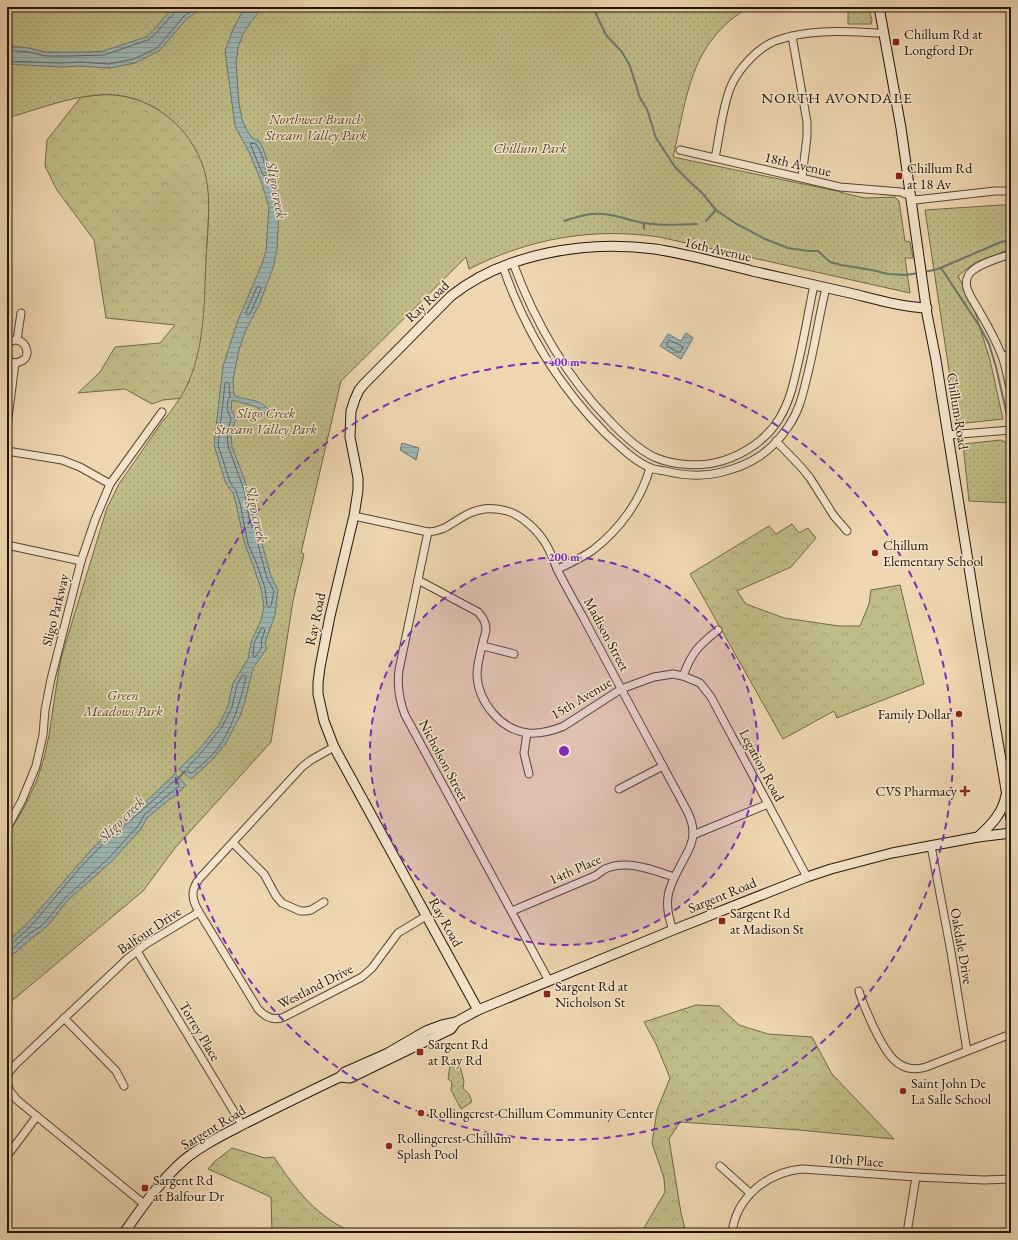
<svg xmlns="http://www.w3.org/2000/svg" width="1018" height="1240" font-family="'EB Garamond',serif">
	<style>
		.forest { fill: url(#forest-crowns); stroke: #706848 }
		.park { fill: url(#park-dots); stroke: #706848 }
		.water { fill: url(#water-rules); stroke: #6c7670 }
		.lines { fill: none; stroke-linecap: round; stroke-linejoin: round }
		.shore { stroke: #60665e; stroke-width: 1 }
		.stream { stroke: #6c7670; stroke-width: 2 }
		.street-casing { stroke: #554532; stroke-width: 9 }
		.secondary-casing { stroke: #221508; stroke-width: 11 }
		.street { stroke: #f4e4cc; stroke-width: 7 }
		.secondary { stroke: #f4e4cc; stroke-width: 9 }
		.ring { fill: none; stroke: #7b2cbf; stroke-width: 2; stroke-dasharray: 7 5 }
		.poi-dot { fill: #8f2418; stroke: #f4e4cc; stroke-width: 1.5 }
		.labels { text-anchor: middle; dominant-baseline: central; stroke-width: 3; stroke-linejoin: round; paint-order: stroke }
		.poi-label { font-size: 14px; fill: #221508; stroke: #f4e4cc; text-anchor: start }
		.park-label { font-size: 14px; font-style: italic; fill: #51472e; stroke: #f4e4cc }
		.street-label { font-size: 14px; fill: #221508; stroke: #f4e4cc }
		.neighbourhood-label { font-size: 15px; letter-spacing: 1px; fill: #221508; stroke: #f4e4cc }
		.water-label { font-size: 15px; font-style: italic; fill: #4d4e45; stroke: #f4e4cc }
		.centre { fill: #7b2cbf; stroke: #f4e4cc; stroke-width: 2 }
		.ring-label { font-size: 12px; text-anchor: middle; font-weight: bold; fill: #7b2cbf; stroke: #f4e4cc; stroke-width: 3; stroke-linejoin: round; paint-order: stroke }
	</style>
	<defs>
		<pattern id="forest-crowns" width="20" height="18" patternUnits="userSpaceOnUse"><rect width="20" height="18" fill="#bfbc87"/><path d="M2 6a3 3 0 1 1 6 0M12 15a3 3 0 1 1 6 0" fill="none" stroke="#a4a173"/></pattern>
		<pattern id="park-dots" width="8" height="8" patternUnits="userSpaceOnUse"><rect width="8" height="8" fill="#bfbc87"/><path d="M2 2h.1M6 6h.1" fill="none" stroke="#a4a173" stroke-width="1.8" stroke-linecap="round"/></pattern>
		<pattern id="water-rules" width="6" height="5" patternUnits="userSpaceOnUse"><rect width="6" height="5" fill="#9db7b5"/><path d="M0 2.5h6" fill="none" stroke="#879c9a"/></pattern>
	</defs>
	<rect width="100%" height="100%" fill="#eed6b0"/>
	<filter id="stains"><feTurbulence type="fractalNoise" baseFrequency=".005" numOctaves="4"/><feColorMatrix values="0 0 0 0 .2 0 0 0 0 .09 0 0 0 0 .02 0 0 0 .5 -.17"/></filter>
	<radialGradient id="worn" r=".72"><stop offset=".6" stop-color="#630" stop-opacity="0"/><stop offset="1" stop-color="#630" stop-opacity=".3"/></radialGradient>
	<g class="forest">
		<path d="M108,94C116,95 124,96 132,98C171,109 203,145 208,186C210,211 207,237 206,262L266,251L183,398L163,400L152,404L125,389L78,393L100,372L115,347L160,343L175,325L106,318L94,240L57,190L45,166L47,140L81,97Z"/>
		<polygon points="792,524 799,533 808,528 816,538 791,567 737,591 746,604 784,618 839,626 860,626 869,604 871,590 900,585 924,684 837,718 834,711 783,739 690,574 769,526 776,534"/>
		<polygon points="696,1005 719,1006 739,1025 768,1034 812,1037 832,1074 894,1139 799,1130 680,1122 669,1139 681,1213 686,1233 641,1233 665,1192 664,1178 652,1143 657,1110 670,1078 656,1044 644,1022"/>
		<path d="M232,1148L265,1158L274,1157C295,1189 318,1219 355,1233H272L271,1197L208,1169L214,1162Z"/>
	</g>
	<g class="park">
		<path d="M26,7H749C689,44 688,94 673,157L837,191L847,194L865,198L895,197L899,201L905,241L910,242L913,258H905L910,293L659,237C592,227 528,239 469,269L466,257L341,381L301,553L304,554L293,601L271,742L175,848L143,891L7,1005V836L25,806L37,780L44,758L49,735L59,669L62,655L107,508L119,484L164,419H165C174,407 183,395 189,381C205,343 204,302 206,262C207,237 211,207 207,183C199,131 150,90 98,95C68,97 36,110 7,118V11Z"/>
		<polygon points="848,7 868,7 872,20 871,24 848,24"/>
		<polygon points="1001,205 1011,205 1011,249 976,262 958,276 973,305 990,360 1003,419 957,424 925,210"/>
		<polygon points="1001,440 1007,443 1011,453 1011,503 969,501 963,444"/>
		<polygon points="459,1063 464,1081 463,1088 469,1094 472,1102 461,1109 451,1090 452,1082 448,1079 450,1065"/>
	</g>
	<g class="water">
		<path d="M174,7H208L198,11L187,19L159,51L135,63L110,68L80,66L61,67L7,64V46L29,48L46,52H90L103,51L146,37C157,28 164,16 174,7Z"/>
		<path d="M245,7H263L250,23L243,34L238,48L236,63L239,104L242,119L245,127L252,138L259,141L263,148L269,166L275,191L279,212L277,249L273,268L259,305L245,332L239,350L233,380L234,395C241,399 249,399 256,401C262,403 266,407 270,411L266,415L257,407L232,400L231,409L236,419L231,433L232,446L249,492L253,517L258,529L271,576L278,590L275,615L265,643L267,648L253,668L245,701L240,716L226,743L211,761L191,779L179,769L199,749L219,725L228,706L233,683L248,659L251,642L261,620L264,607L261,589L253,565L245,545L236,504L233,493L226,484L214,445L223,366L238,320L262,264L266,251L269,207L261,181L249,152L235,126L225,51L233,29Z"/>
		<polygon points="686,333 693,338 681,359 660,346 668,334 681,341"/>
		<polygon points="402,443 419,448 416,460 400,450"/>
		<polygon points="175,774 186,785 176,795 170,799 147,818 141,829 129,842 112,861 67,901 50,923 43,930 33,937 7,960 7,942 28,923 76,867 96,845 154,794"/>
	</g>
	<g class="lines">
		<g class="shore">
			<polyline points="7,50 29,52 46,56 69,56 104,55 148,40 154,35 176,11 177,7"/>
			<polyline points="7,61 60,63 80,62 109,64 134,59 157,48 184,16 197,7"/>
			<path d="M251,143L256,144C262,153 265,164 267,174L266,176L263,175L251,146Z"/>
			<polygon points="258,286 260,287 261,289 250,314 247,315 246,313"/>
			<polygon points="669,340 682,346 683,348 680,352 678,352 667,346 667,344"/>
			<polygon points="227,382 229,384 230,397 228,400 227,409 231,419 227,432 228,446 245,493 249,518 254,530 267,578 274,591 271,606 270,607 267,606 265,588 257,564 248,544 240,503 236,491 230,482 218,445 225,384"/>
			<polygon points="263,628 265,630 261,642 262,647 256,656 254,657 253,655 254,643 261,629"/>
			<path d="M243,675H245L246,677C240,703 232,730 215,752C208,760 200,766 192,773H190L187,770V768L202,752L222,727L232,707L237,685Z"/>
			<polyline points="7,945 11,944 31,926 79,869 99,848 157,797 174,781 176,780 179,784 179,786 144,815 138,826 126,839 109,858 65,898 47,920 40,927 30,933 7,954"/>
		</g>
		<g class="stream">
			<polyline points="595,7 596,14 606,35 622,52 630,66 640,98 647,109 656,138 675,167 688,180 703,194 716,210 735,223 765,239 788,248 808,251 818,251 830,262 841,265 872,270 888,274 906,275 918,273"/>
			<path d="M564,221C573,218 582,215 592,214C609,212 627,220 644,223C661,226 679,225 697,224"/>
			<polyline points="706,221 716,210"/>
			<polyline points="644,229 644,223"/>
			<polyline points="941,268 980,327 989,344 996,367 1010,428"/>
			<polyline points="924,272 938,269 1001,242 1011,240"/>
			<polyline points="177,780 185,771"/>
		</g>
		<g class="street-casing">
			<g id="street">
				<polyline points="792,36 807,122 807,137 802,177"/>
				<polyline points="680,150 840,187 901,192 911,196 915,200 995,191 1011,191"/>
				<path d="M715,158C720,134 722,108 731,86C739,68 759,46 778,40C812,28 849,32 884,33"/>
				<path d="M1011,254C1000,258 973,265 968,276C964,284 968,292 972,299C983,317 994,336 1002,356C1006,367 1008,380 1011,392"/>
				<path d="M513,263C535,322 564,374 608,419C621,433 636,448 654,457C675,466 701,467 722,461C745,454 767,439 779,419C789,403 793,386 797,368C804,340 808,313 814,285"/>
				<path d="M503,267C525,331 558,385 605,433C618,445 634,461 651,468C655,470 661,470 665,471C685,476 703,477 722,472C751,465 771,452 788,427C800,410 803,393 808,373C815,345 819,316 826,288"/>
				<polyline points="17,340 21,313"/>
				<path d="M7,344C23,330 36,358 19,362C14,364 10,362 7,359"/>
				<polyline points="1002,356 1011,355"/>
				<polyline points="7,426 15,363"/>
				<polyline points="948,435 1011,430"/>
				<polyline points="776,441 801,467 810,478 834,516 847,531"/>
				<polyline points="7,451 62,460 80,467 110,484"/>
				<path d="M354,516L428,532C445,531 451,523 466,515C479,508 493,507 507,511C521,515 536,529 544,541C550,550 553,559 557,569C565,585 574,601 583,617C614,676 646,735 678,794C684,806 694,820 693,834C693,842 689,850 685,857C670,885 661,898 673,930"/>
				<path d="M428,532L399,670C397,686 399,700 405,715L549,981"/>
				<polyline points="7,545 81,561"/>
				<path d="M558,569C570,563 582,558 593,550C620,529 641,500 650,468"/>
				<path d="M418,580L478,612C483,618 486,622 486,630C483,644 477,660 477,675C478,702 501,730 528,733C541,734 552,731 564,726L621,689L654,677L673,674L683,676L700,683L711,697L807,877"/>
				<polyline points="483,646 514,654"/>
				<path d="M683,676C692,652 698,646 718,630"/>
				<polyline points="527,733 524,753 529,774"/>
				<path d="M334,747L311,760L302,767L199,879C190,891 192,900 199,912L258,1009C266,1018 274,1021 284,1017L362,977L372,968L398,933L426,916"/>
				<polyline points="619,789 663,766"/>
				<polyline points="7,828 22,800 36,766 43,735 45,710 51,679 81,561 95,520 110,484 162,412"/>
				<polyline points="693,835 768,804"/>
				<polyline points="233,843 264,874 276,896 282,903 300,911 306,911 311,910 324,902"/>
				<polyline points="931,846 951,952 967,1051"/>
				<path d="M512,911L595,876C598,874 602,871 605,869C627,859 653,870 674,877"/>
				<polyline points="137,951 242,1125"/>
				<path d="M859,991C862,1003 868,1014 873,1026C884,1048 896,1076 926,1067L1011,1034"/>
				<polyline points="64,1018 116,1071 124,1086"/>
				<polyline points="7,1079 9,1072 16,1064 127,959 146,944 199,912"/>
				<polyline points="7,1083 10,1091 17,1100 144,1204"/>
				<polyline points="7,1156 37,1116"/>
				<polyline points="720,1166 750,1193"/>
				<path d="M732,1233C736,1197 768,1172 802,1169L916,1177L984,1180L1011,1179"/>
				<polyline points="907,1233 916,1177"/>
			</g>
		</g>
		<g class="secondary-casing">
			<g id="secondary">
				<polyline points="879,7 901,128 927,314 936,360 978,624 1011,819"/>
				<path d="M978,837C991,825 1003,813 1006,795"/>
				<path d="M478,1010L334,747L324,721L318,694V683L320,667L330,616L354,516L358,490V478L350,437L351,411L355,399L359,390L364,384L451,296C505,253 587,240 655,249C687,254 720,263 752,271C782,278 811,284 841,291C869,297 898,307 927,308"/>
				<polyline points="340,1077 350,1078 451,1029 456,1022"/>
				<path d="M124,1233C142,1207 160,1181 184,1160C202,1145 223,1135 244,1124C276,1108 308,1092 340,1077L345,1072L388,1053L426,1031L442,1025L456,1022L478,1010L673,930L807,877L831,869L892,853L978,837L1011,833"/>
			</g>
		</g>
		<use href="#street" class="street"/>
		<use href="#secondary" class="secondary"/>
	</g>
	<circle cx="564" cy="751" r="194" fill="#7b2cbf" fill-opacity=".12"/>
	<g class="ring">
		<circle cx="564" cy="751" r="194"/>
		<circle cx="564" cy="751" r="389"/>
	</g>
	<g class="poi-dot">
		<rect x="892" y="38" width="8" height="8" rx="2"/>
		<rect x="895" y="172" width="8" height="8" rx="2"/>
		<circle cx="875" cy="553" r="4"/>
		<circle cx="959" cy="714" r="4"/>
		<path d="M963 785h4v4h4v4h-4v4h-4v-4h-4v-4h4z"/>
		<rect x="718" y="917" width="8" height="8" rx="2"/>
		<rect x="543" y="990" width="8" height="8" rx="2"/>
		<rect x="416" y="1048" width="8" height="8" rx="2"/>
		<circle cx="903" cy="1091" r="4"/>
		<circle cx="421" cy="1113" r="4"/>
		<circle cx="389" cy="1146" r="4"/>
		<rect x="141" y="1184" width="8" height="8" rx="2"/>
	</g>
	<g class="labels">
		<g class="poi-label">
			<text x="904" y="34">Chillum Rd at<tspan x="904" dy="16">Longford Dr</tspan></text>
			<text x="907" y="168">Chillum Rd<tspan x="907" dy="16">at 18 Av</tspan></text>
			<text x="883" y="545">Chillum<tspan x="883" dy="16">Elementary School</tspan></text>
			<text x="951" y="714" text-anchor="end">Family Dollar</text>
			<text x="957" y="791" text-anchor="end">CVS Pharmacy</text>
			<text x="730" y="913">Sargent Rd<tspan x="730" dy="16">at Madison St</tspan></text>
			<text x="555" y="986">Sargent Rd at<tspan x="555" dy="16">Nicholson St</tspan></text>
			<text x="428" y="1044">Sargent Rd<tspan x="428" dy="16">at Ray Rd</tspan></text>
			<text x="911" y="1083">Saint John De<tspan x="911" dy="16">La Salle School</tspan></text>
			<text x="429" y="1113">Rollingcrest-Chillum Community Center</text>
			<text x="397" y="1138">Rollingcrest-Chillum<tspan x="397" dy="16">Splash Pool</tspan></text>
			<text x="153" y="1180">Sargent Rd<tspan x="153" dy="16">at Balfour Dr</tspan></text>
		</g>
		<g class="park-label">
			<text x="316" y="119">Northwest Branch<tspan x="316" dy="16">Stream Valley Park</tspan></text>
			<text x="530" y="148">Chillum Park</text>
			<text x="266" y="413">Sligo Creek<tspan x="266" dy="16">Stream Valley Park</tspan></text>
			<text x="123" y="695">Green<tspan x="123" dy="16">Meadows Park</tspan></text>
		</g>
		<g class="street-label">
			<text transform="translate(798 164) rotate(13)">18th Avenue</text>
			<text transform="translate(718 249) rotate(13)">16th Avenue</text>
			<text transform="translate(427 301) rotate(-43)">Ray Road</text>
			<text transform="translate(958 411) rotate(81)">Chillum Road</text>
			<text transform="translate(55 610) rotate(-76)">Sligo Parkway</text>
			<text transform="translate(315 619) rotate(-78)">Ray Road</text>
			<text transform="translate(607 634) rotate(62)">Madison Street</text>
			<text transform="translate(581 698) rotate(-31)">15th Avenue</text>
			<text transform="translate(444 760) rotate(62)">Nicholson Street</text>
			<text transform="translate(762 765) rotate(62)">Legation Road</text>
			<text transform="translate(575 869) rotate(-24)">14th Place</text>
			<text transform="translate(722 895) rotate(-22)">Sargent Road</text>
			<text transform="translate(446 922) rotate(61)">Ray Road</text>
			<text transform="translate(149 930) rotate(-34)">Balfour Drive</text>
			<text transform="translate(962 946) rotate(80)">Oakdale Drive</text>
			<text transform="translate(315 986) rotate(-27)">Westland Drive</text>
			<text transform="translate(200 1031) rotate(59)">Torrey Place</text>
			<text transform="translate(213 1127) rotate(-31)">Sargent Road</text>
			<text transform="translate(856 1160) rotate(4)">10th Place</text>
		</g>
		<g class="neighbourhood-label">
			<text x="837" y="97">NORTH AVONDALE</text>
		</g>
		<g class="water-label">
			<text transform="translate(277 190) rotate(79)">Sligo creek</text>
			<text transform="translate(257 514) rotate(77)">Sligo creek</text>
			<text transform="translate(121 819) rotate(-45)">Sligo creek</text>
		</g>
	</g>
	<circle cx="564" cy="751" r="6" class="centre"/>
	<g class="ring-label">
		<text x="564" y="366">400 m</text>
		<text x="564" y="561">200 m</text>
	</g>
	<rect width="1018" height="1240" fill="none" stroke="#eed6b0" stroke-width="24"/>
	<rect x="8" y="8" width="1002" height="1224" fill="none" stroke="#221508" stroke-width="2"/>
	<rect x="12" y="12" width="994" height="1216" fill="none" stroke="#221508"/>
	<rect width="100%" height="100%" filter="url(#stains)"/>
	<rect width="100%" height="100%" fill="url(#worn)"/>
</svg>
